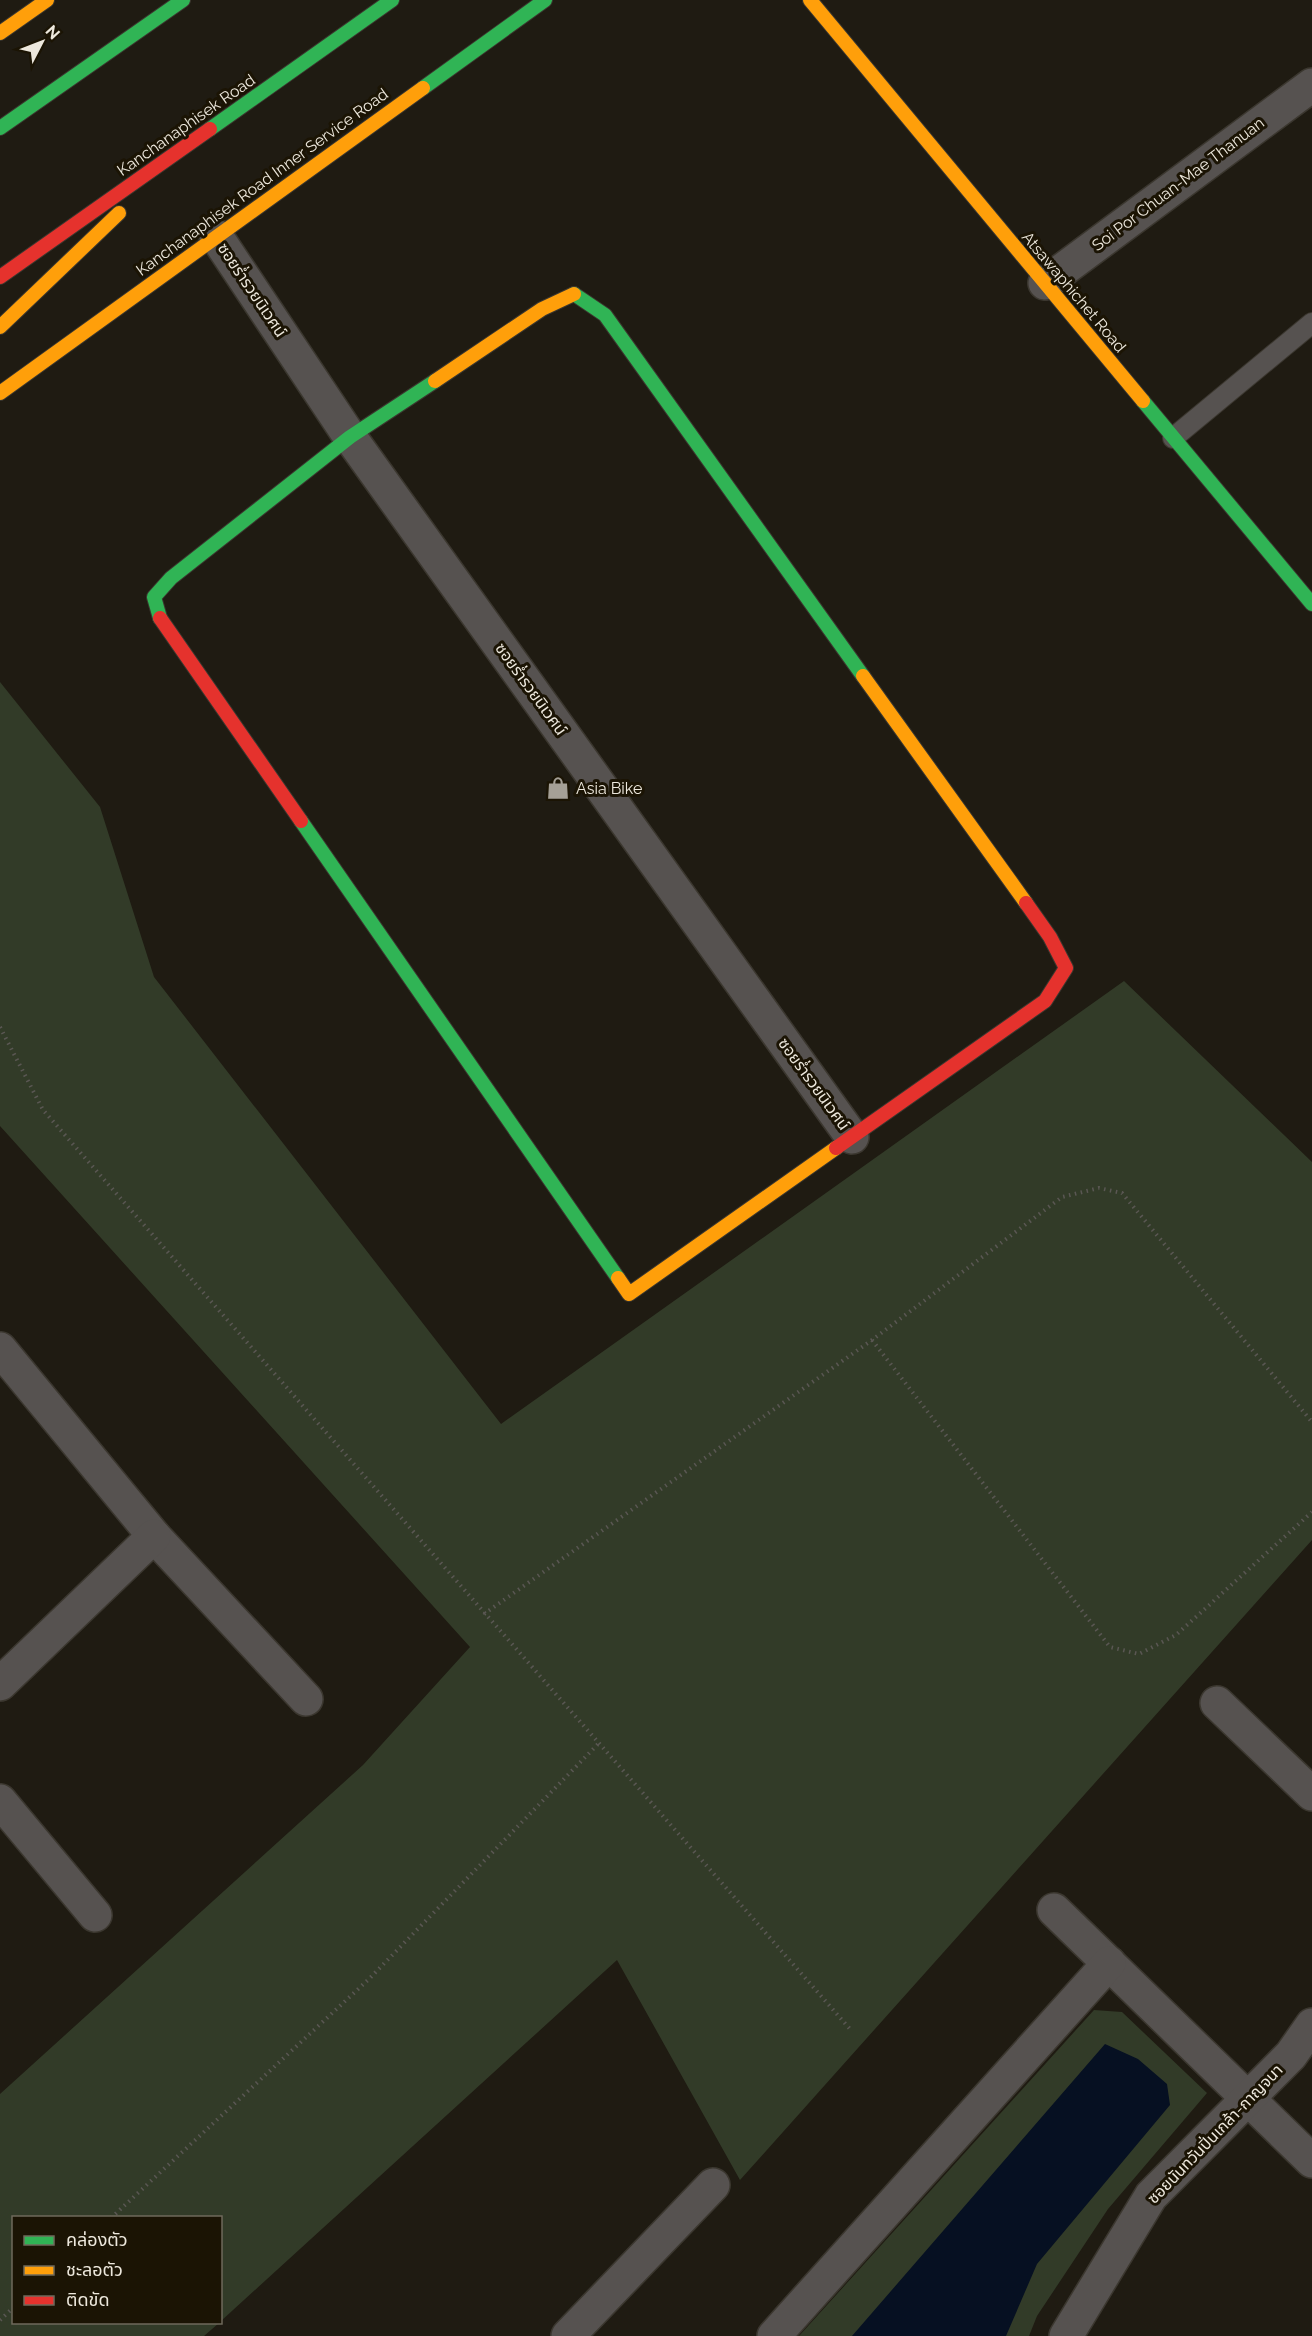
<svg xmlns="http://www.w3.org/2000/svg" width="1312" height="2336" font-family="Raleway,'Noto Sans Thai',sans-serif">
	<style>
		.green { fill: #323b28 }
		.water { fill: #061022 }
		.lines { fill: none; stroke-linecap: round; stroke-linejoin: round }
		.lane-casing { stroke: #3b372f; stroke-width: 22 }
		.street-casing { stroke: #3b372f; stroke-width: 36 }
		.fast-casing { stroke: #3b372f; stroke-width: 16 }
		.slow-casing { stroke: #3b372f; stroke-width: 16 }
		.jam-casing { stroke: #3b372f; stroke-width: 16 }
		.path { stroke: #5a5753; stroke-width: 4; stroke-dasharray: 1.5 4.5; stroke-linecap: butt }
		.lane { stroke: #565250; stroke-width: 20 }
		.street { stroke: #565250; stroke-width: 33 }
		.fast { stroke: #30b455; stroke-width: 14 }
		.slow { stroke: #ff9f0a; stroke-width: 14 }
		.jam { stroke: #e5322d; stroke-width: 14 }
		.labels { text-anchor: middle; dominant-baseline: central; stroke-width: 6; stroke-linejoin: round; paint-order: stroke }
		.street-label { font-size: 16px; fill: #ede8dd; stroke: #1b1404 }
		.poi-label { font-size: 16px; fill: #ede8dd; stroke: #1b1404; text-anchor: start }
	</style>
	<rect width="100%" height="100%" fill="#1f1b12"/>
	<g class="green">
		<polygon points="0,682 100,807 154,977 501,1424 1124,981 1312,1162 1312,1540 740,2180 617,1960 221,2321 220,2218 14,2218 14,2322 219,2323 204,2336 0,2336 0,2094 363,1765 470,1647 0,1126"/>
		<polygon points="1094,2010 1122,2012 1207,2093 1108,2209 1037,2316 1029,2336 799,2336"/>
	</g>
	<polygon class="water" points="1105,2044 1138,2059 1167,2084 1170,2105 1037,2264 1006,2336 852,2336"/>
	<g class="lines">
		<g class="lane-casing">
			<polyline id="lane" points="1173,438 1312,323"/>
		</g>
		<g class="street-casing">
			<g id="street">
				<polyline points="216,236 350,437 852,1137"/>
				<polyline points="1045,283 1312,85"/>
				<polyline points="0,1349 154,1536 306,1699"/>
				<polyline points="0,1684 154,1536"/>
				<polyline points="1217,1703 1312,1794"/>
				<polyline points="0,1801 95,1915"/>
				<polyline points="1054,1910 1312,2161"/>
				<polyline points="568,2336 713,2185"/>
				<polyline points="774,2336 1109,1963"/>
				<polyline points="1066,2336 1151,2196 1291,2055 1312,2025"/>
			</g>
		</g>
		<g class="fast-casing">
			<g id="fast">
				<polyline points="423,88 545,0"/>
				<polyline points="0,128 183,0"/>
				<polyline points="210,129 392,0"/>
				<polyline points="574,294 605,315 863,676"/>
				<polyline points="1143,401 1312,604"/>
				<polyline points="160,618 154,597 171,578 350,437 435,381"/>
				<polyline points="301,821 618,1278"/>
			</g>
		</g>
		<g class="slow-casing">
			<g id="slow">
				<polyline points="810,0 1143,401"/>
				<polyline points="0,33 47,0"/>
				<polyline points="0,327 119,213"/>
				<polyline points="435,381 542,309 574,294"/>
				<polyline points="0,393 423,88"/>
				<polyline points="863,676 1026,903"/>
				<polyline points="618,1278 629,1294 836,1148"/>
			</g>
		</g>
		<g class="jam-casing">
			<g id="jam">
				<polyline points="0,277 210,129"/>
				<polyline points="160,618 301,821"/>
				<polyline points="836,1148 1045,1001 1066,968 1050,937 1026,903"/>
			</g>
		</g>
		<g class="path">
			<polyline points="0,1027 43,1110 850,2029"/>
			<polyline points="872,1340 1110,1647 1139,1654 1176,1635 1312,1512"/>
			<polyline points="484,1614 872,1340 1062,1197 1099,1188 1122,1193 1312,1422"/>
			<polyline points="111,2218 369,1979 599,1743"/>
			<polyline points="0,2320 14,2307"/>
		</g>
		<use href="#lane" class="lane"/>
		<use href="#street" class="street"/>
		<use href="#fast" class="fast"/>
		<use href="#slow" class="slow"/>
		<use href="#jam" class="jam"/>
	</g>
	<defs>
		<g id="shop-bare" transform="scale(1.8)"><path d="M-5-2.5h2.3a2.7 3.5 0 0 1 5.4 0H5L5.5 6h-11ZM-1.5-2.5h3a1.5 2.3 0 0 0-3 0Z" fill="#a5a096" stroke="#1b1404" stroke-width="2.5" paint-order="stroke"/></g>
	</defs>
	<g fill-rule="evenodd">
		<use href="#shop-bare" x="558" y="788"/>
	</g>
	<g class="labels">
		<g class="street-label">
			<text transform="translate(186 125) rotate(-35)">Kanchanaphisek Road</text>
			<text transform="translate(262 182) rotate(-36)">Kanchanaphisek Road Inner Service Road</text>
			<text transform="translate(1178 184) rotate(-37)">Soi Por Chuan-Mae Thanuan</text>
			<text transform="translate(252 290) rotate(56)">ซอยร่ำรวยนิเวศน์</text>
			<text transform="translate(1074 292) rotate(50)">Atsawaphichet Road</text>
			<text transform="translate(531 689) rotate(54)">ซอยร่ำรวยนิเวศน์</text>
			<text transform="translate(814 1084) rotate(54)">ซอยร่ำรวยนิเวศน์</text>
			<text transform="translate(1215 2134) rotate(-46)">ซอยนันทวันปิ่นเกล้า-กาญจนา</text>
		</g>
		<g class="poi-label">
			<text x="576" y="788">Asia Bike</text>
		</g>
	</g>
	<rect x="12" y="2216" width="210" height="108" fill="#1b1404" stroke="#6f695b" stroke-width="1.5"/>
	<rect x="24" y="2236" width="30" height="9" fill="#30b455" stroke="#6f695b" stroke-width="1.5"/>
	<text x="66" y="2246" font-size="18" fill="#ede8dd">คล่องตัว</text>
	<rect x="24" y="2266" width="30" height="9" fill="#ff9f0a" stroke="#6f695b" stroke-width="1.5"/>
	<text x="66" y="2276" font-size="18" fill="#ede8dd">ชะลอตัว</text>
	<rect x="24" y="2296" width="30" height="9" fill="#e5322d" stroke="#6f695b" stroke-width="1.5"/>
	<text x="66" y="2306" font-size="18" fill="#ede8dd">ติดขัด</text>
	<g transform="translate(42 42) rotate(48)" stroke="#1b1404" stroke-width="4.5" paint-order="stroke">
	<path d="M0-4.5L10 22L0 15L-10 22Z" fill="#ede8dd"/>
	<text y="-9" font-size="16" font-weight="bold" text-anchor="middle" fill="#ede8dd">N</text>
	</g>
</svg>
